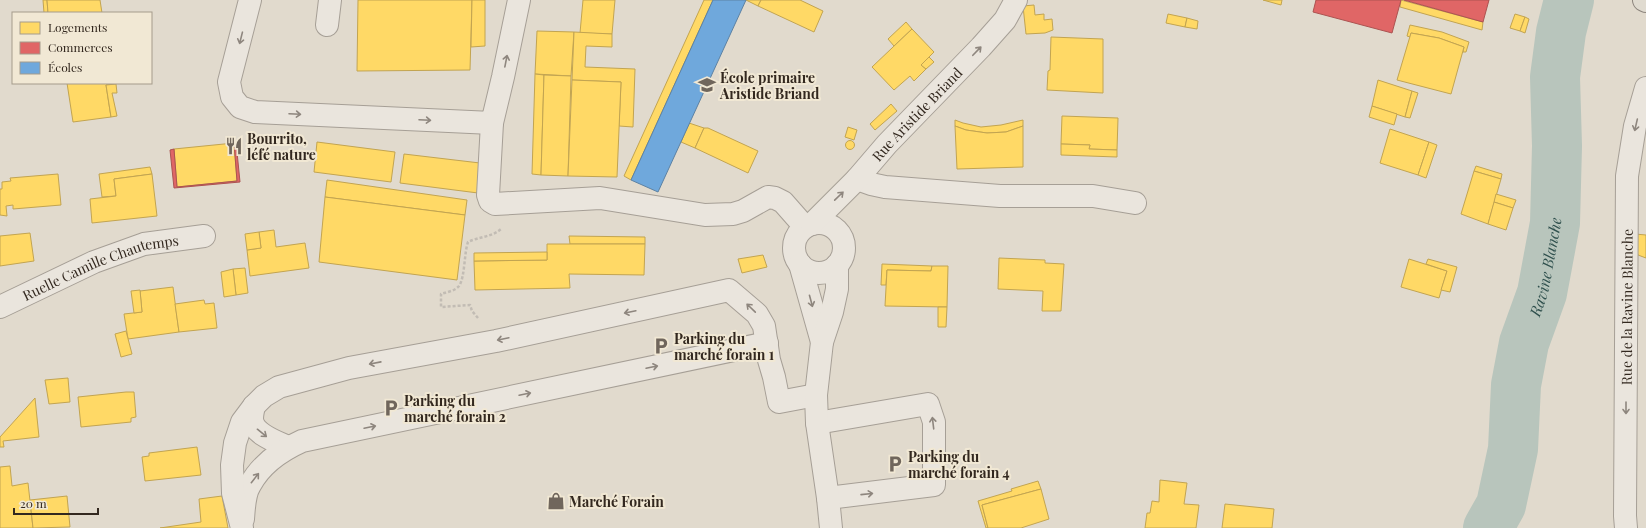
<svg xmlns="http://www.w3.org/2000/svg" width="1646" height="528" font-family="'Playfair Display',serif">
	<style>
		.homes { fill: #ffd966; stroke: #c2a451 }
		.shops { fill: #e06666; stroke: #ac5351 }
		.schools { fill: #6fa8dc; stroke: #5d82a3 }
		.lines { fill: none; stroke-linecap: round; stroke-linejoin: round }
		.river { stroke: #b8c5bc; stroke-width: 50 }
		.minor-casing { stroke: #a69f96; stroke-width: 24 }
		.major-casing { stroke: #8c857d; stroke-width: 24 }
		.path { stroke: #c2bcb4; stroke-width: 2.5; stroke-dasharray: 3 2; stroke-linecap: butt }
		.minor { stroke: #eae5dd; stroke-width: 22 }
		.major { stroke: #e0dbd0; stroke-width: 22 }
		.oneway { stroke: #8e867e }
		.labels { text-anchor: middle; dominant-baseline: central; stroke-width: 4; stroke-linejoin: round; paint-order: stroke }
		.poi-label { font-size: 14px; font-weight: bold; fill: #33281f; stroke: #f1e8d4; text-anchor: start }
		.street-label { font-size: 14px; fill: #33281f; stroke: #f1e8d4 }
		.water-label { font-size: 15px; font-style: italic; fill: #30514e; stroke: #f1e8d4 }
	</style>
	<rect width="100%" height="100%" fill="#e1dacd"/>
	<g class="homes">
		<polygon points="43,0 47,0 48,13 44,13"/>
		<polygon points="47,0 100,0 102,13 48,13"/>
		<polygon points="358,0 472,0 470,70 357,71"/>
		<polygon points="472,0 485,0 485,46 471,47"/>
		<polygon points="583,0 615,0 612,34 580,33"/>
		<polygon points="704,0 713,0 631,180 624,176"/>
		<polygon points="746,0 761,0 758,6"/>
		<polygon points="761,0 800,0 823,11 814,32 758,6"/>
		<polygon points="1263,0 1282,0 1281,5"/>
		<polygon points="1401,0 1483,22 1482,30 1400,7"/>
		<polygon points="1034,5 1035,15 1044,14 1044,20 1052,19 1053,30 1045,33 1026,34 1023,6"/>
		<polygon points="1168,14 1187,18 1185,27 1166,23"/>
		<polygon points="1515,14 1525,17 1520,31 1510,28"/>
		<polygon points="1525,17 1529,19 1525,33 1520,31"/>
		<polygon points="1187,18 1198,21 1197,29 1185,27"/>
		<polygon points="906,22 912,29 894,46 888,39"/>
		<polygon points="1410,25 1442,32 1469,42 1466,52 1463,52 1464,47 1439,38 1411,33 1410,37 1407,36"/>
		<polygon points="912,29 934,52 921,65 926,69 914,81 910,76 894,90 872,67"/>
		<polygon points="537,31 574,32 571,76 535,74"/>
		<polygon points="574,32 612,34 612,47 586,46 585,67 635,69 633,127 619,126 621,82 572,80"/>
		<polygon points="1411,33 1439,38 1464,47 1451,94 1397,80"/>
		<polygon points="1051,37 1103,39 1103,93 1047,90 1048,71 1050,70"/>
		<polygon points="929,57 934,62 926,69 921,65"/>
		<polygon points="535,74 544,75 541,175 532,174"/>
		<polygon points="544,75 571,76 568,176 541,175"/>
		<polygon points="572,80 621,82 617,177 568,176"/>
		<polygon points="1378,80 1412,91 1405,117 1372,106"/>
		<polygon points="67,83 116,83 116,84 106,85 111,117 73,122"/>
		<polygon points="116,84 117,93 112,93 117,116 111,117 106,85"/>
		<polygon points="1412,91 1418,93 1410,118 1405,117"/>
		<polygon points="891,104 897,111 875,130 870,124"/>
		<polygon points="1372,106 1397,114 1394,125 1369,117"/>
		<polygon points="1062,116 1118,118 1117,150 1089,149 1090,145 1061,144"/>
		<polygon points="955,120 963,123 981,127 1001,125 1023,120 1023,126 1006,132 987,133 966,130 955,126"/>
		<polygon points="689,123 704,128 695,148 681,142"/>
		<polygon points="955,126 966,130 987,133 1006,132 1023,126 1023,167 957,169"/>
		<polygon points="848,127 857,130 854,140 845,137"/>
		<polygon points="704,128 708,128 758,151 748,173 695,148"/>
		<polygon points="1390,129 1429,142 1418,175 1380,163"/>
		<circle cx="850" cy="145" r="4.5"/>
		<polygon points="317,142 395,152 391,182 314,172"/>
		<polygon points="1429,142 1437,145 1426,178 1418,175"/>
		<polygon points="234,143 237,181 177,187 174,149"/>
		<polygon points="1061,144 1090,145 1089,149 1117,150 1117,157 1061,155"/>
		<polygon points="404,154 480,163 478,193 400,183"/>
		<polygon points="1476,166 1502,174 1501,179 1474,171"/>
		<polygon points="150,167 152,174 114,179 116,196 102,197 99,174"/>
		<polygon points="1474,171 1501,179 1488,224 1461,214"/>
		<polygon points="58,174 61,205 13,209 13,205 6,206 7,216 0,215 0,189 2,189 2,182 11,181 10,178"/>
		<polygon points="152,174 157,216 92,223 90,199 116,196 114,179"/>
		<polygon points="327,180 467,200 465,215 325,197"/>
		<polygon points="1496,194 1516,200 1513,208 1494,202"/>
		<polygon points="325,197 465,215 457,280 319,262"/>
		<polygon points="1494,202 1513,208 1506,230 1488,224"/>
		<polygon points="274,230 276,247 305,243 309,268 250,276 247,250 261,248 259,232"/>
		<polygon points="259,232 261,248 247,250 245,234"/>
		<polygon points="30,233 34,261 0,266 0,236"/>
		<polygon points="1635,234 1646,235 1646,258 1638,255 1636,251"/>
		<polygon points="569,236 645,237 645,244 570,244"/>
		<polygon points="547,244 645,244 644,275 569,274 570,288 475,290 474,261 547,260"/>
		<polygon points="547,252 547,260 474,261 474,253"/>
		<polygon points="763,255 767,267 742,273 738,259"/>
		<polygon points="999,258 1045,260 1045,263 1064,264 1061,311 1042,311 1043,291 998,289"/>
		<polygon points="1409,259 1447,271 1439,298 1401,287"/>
		<polygon points="1428,259 1457,267 1450,292 1441,290 1447,271 1426,264"/>
		<polygon points="882,264 932,266 931,271 887,270 886,285 881,285"/>
		<polygon points="932,266 948,266 947,307 885,306 887,270 931,271"/>
		<polygon points="245,268 248,293 236,295 233,269"/>
		<polygon points="233,269 236,295 224,297 221,272"/>
		<polygon points="173,287 179,332 128,339 124,314 142,312 140,291"/>
		<polygon points="140,290 142,312 134,313 131,291"/>
		<polygon points="204,300 205,304 214,303 217,328 179,332 175,304"/>
		<polygon points="938,307 947,307 946,327 938,327"/>
		<polygon points="126,331 132,354 121,357 115,334"/>
		<polygon points="68,378 70,402 49,404 45,380"/>
		<polygon points="126,392 134,392 136,417 131,418 131,422 81,427 78,397"/>
		<polygon points="35,398 39,437 3,441 4,447 0,447 0,437"/>
		<polygon points="197,447 201,475 145,481 142,457 149,456 149,453"/>
		<polygon points="10,466 12,486 28,483 33,528 0,528 0,467"/>
		<polygon points="1160,480 1187,483 1184,504 1199,505 1196,528 1145,528 1147,513 1150,513 1152,501 1159,502"/>
		<polygon points="1038,481 1041,489 982,505 988,528 986,528 978,501 1012,491 1011,489"/>
		<polygon points="1041,489 1049,519 1021,528 988,528 982,505"/>
		<polygon points="67,496 70,527 33,528 30,500"/>
		<polygon points="222,496 228,528 160,528 201,522 199,499"/>
		<polygon points="1225,504 1274,509 1272,528 1222,528"/>
	</g>
	<g class="shops">
		<polygon points="1316,0 1401,0 1392,33 1313,12"/>
		<polygon points="1404,0 1489,0 1483,22"/>
		<polygon points="236,142 240,182 174,188 170,150 174,149 177,187 237,181 234,143"/>
	</g>
	<polygon class="schools" points="713,0 746,0 658,192 631,180"/>
	<g class="lines">
		<path class="river" id="s1" d="M1488,528L1501,505L1513,449L1516,385L1524,343L1542,293L1555,223L1557,146L1555,77L1561,32L1569,0"/>
		<g class="minor-casing">
			<g id="minor">
				<polyline points="250,0 229,82 232,97 240,107 255,112 492,123 503,77 519,0"/>
				<polyline points="327,25 330,0"/>
				<polyline points="492,123 488,195 490,201 495,204 600,198 705,215 733,214 743,211 768,197 775,198 783,202 805,227"/>
				<polyline points="857,179 871,184 885,187 1000,196 1093,196 1135,203"/>
				<circle cx="819" cy="248" r="25"/>
				<path id="s2" d="M812,224L857,179L887,144L981,47L1005,20L1016,0"/>
				<polyline points="800,264 822,342"/>
				<path id="s3" d="M0,307L94,262L144,244L204,236"/>
				<path d="M254,406C253,410 252,415 252,419C253,434 277,442 288,447"/>
				<polyline points="817,423 928,404 934,422 934,485 828,498"/>
				<path d="M243,519C244,508 244,494 250,485C261,464 282,450 302,441L767,343"/>
				<polyline points="242,528 233,493 232,465 235,443 242,422 254,406 264,396 279,387 349,368 496,341 729,290 757,314 764,326 769,360 774,377 779,402 816,395"/>
				<polyline points="831,528 828,498 817,423 816,395 822,342 832,312 837,289 837,265"/>
				<path id="s4" d="M1626,528L1625,516L1627,176L1635,126L1646,88"/>
			</g>
		</g>
		<g class="major-casing">
			<polyline id="major" points="1644,0 1646,1"/>
		</g>
		<path class="path" d="M478,318L472,311L470,305L441,307V294C447,292 455,291 459,286C465,278 464,253 468,242C478,237 492,237 501,229"/>
		<use href="#minor" class="minor"/>
		<use href="#major" class="major"/>
	</g>
	<defs><path id="oneway-shaft" d="M-6 0H5M1.5-3L5.5 0L1.5 3" fill="none" stroke-width="1.6" stroke-linecap="round" stroke-linejoin="round"/></defs>
	<g class="oneway">
		<use href="#oneway-shaft" transform="translate(241 38) rotate(104)"/>
		<use href="#oneway-shaft" transform="translate(977 51) rotate(-46)"/>
		<use href="#oneway-shaft" transform="translate(506 61) rotate(-79)"/>
		<use href="#oneway-shaft" transform="translate(295 114) rotate(3)"/>
		<use href="#oneway-shaft" transform="translate(425 120) rotate(3)"/>
		<use href="#oneway-shaft" transform="translate(1636 125) rotate(103)"/>
		<use href="#oneway-shaft" transform="translate(839 196) rotate(-44)"/>
		<use href="#oneway-shaft" transform="translate(811 301) rotate(75)"/>
		<use href="#oneway-shaft" transform="translate(751 308) rotate(-136)"/>
		<use href="#oneway-shaft" transform="translate(630 312) rotate(168)"/>
		<use href="#oneway-shaft" transform="translate(503 339) rotate(168)"/>
		<use href="#oneway-shaft" transform="translate(375 363) rotate(169)"/>
		<use href="#oneway-shaft" transform="translate(652 367) rotate(-12)"/>
		<use href="#oneway-shaft" transform="translate(525 394) rotate(-12)"/>
		<use href="#oneway-shaft" transform="translate(1626 408) rotate(90)"/>
		<use href="#oneway-shaft" transform="translate(933 423) rotate(-97)"/>
		<use href="#oneway-shaft" transform="translate(370 427) rotate(-12)"/>
		<use href="#oneway-shaft" transform="translate(262 433) rotate(39)"/>
		<use href="#oneway-shaft" transform="translate(255 478) rotate(-52)"/>
		<use href="#oneway-shaft" transform="translate(867 494) rotate(-6)"/>
	</g>
	<defs>
		<g id="school-bare" transform="scale(1.38)"><path d="M0-5L7-2L0 1L-7-2ZM-4 1L0 2.5L4 1V4Q0 6-4 4Z" fill="#70665c" stroke="#f1e8d4" stroke-width="2.5" paint-order="stroke"/></g>
		<g id="restaurant-bare" transform="scale(1.38)"><path d="M-5-6h1v4h1v-4h1v4h1v-4h1v5L-1.5 .5V6h-2V.5L-5-1ZM5-6V6H3V1.5H1.5Q1.5-4 5-6Z" fill="#70665c" stroke="#f1e8d4" stroke-width="2.5" paint-order="stroke"/></g>
		<g id="parking-bare" transform="scale(1.38)"><path d="M-3.5-5.5H1a3.5 3.5 0 0 1 0 7H-1V5.5H-3.5ZM-1-3.4V-.6H.8a1.4 1.4 0 0 0 0-2.8Z" fill="#70665c" stroke="#f1e8d4" stroke-width="2.5" paint-order="stroke"/></g>
		<g id="shop-bare" transform="scale(1.38)"><path d="M-5-2.5h2.3a2.7 3.5 0 0 1 5.4 0H5L5.5 6h-11ZM-1.5-2.5h3a1.5 2.3 0 0 0-3 0Z" fill="#70665c" stroke="#f1e8d4" stroke-width="2.5" paint-order="stroke"/></g>
	</defs>
	<g fill-rule="evenodd">
		<use href="#school-bare" x="707" y="85"/>
		<use href="#restaurant-bare" x="234" y="146"/>
		<use href="#parking-bare" x="661" y="346"/>
		<use href="#parking-bare" x="391" y="408"/>
		<use href="#parking-bare" x="895" y="464"/>
		<use href="#shop-bare" x="556" y="501"/>
	</g>
	<g class="labels">
		<g class="poi-label">
			<text x="720" y="77">École primaire<tspan x="720" dy="16">Aristide Briand</tspan></text>
			<text x="247" y="138">Bourrito,<tspan x="247" dy="16">léfé nature</tspan></text>
			<text x="674" y="338">Parking du<tspan x="674" dy="16">marché forain 1</tspan></text>
			<text x="404" y="400">Parking du<tspan x="404" dy="16">marché forain 2</tspan></text>
			<text x="908" y="456">Parking du<tspan x="908" dy="16">marché forain 4</tspan></text>
			<text x="569" y="501">Marché Forain</text>
		</g>
		<g class="street-label">
			<text stroke="none"><textPath href="#s2" startOffset="152">Rue Aristide Briand</textPath></text>
			<text stroke="none"><textPath href="#s3" startOffset="109">Ruelle Camille Chautemps</textPath></text>
			<text stroke="none"><textPath href="#s4" startOffset="221">Rue de la Ravine Blanche</textPath></text>
		</g>
		<g class="water-label">
			<text stroke="none"><textPath href="#s1" startOffset="270">Ravine Blanche</textPath></text>
		</g>
	</g>
	<rect x="12" y="12" width="140" height="72" fill="#f1e8d4" stroke="#a59b8c"/>
	<rect x="20" y="22" width="20" height="12" fill="#ffd966" stroke="#a59b8c"/>
	<text x="48" y="32" font-size="12" fill="#33281f">Logements</text>
	<rect x="20" y="42" width="20" height="12" fill="#e06666" stroke="#a59b8c"/>
	<text x="48" y="52" font-size="12" fill="#33281f">Commerces</text>
	<rect x="20" y="62" width="20" height="12" fill="#6fa8dc" stroke="#a59b8c"/>
	<text x="48" y="72" font-size="12" fill="#33281f">Écoles</text>
	<path d="M14 508v6h84v-6" fill="none" stroke="#33281f" stroke-width="2"/>
	<text x="20" y="508" font-size="12" fill="#33281f" stroke="#f1e8d4" stroke-width="3" paint-order="stroke">20 m</text>
</svg>
